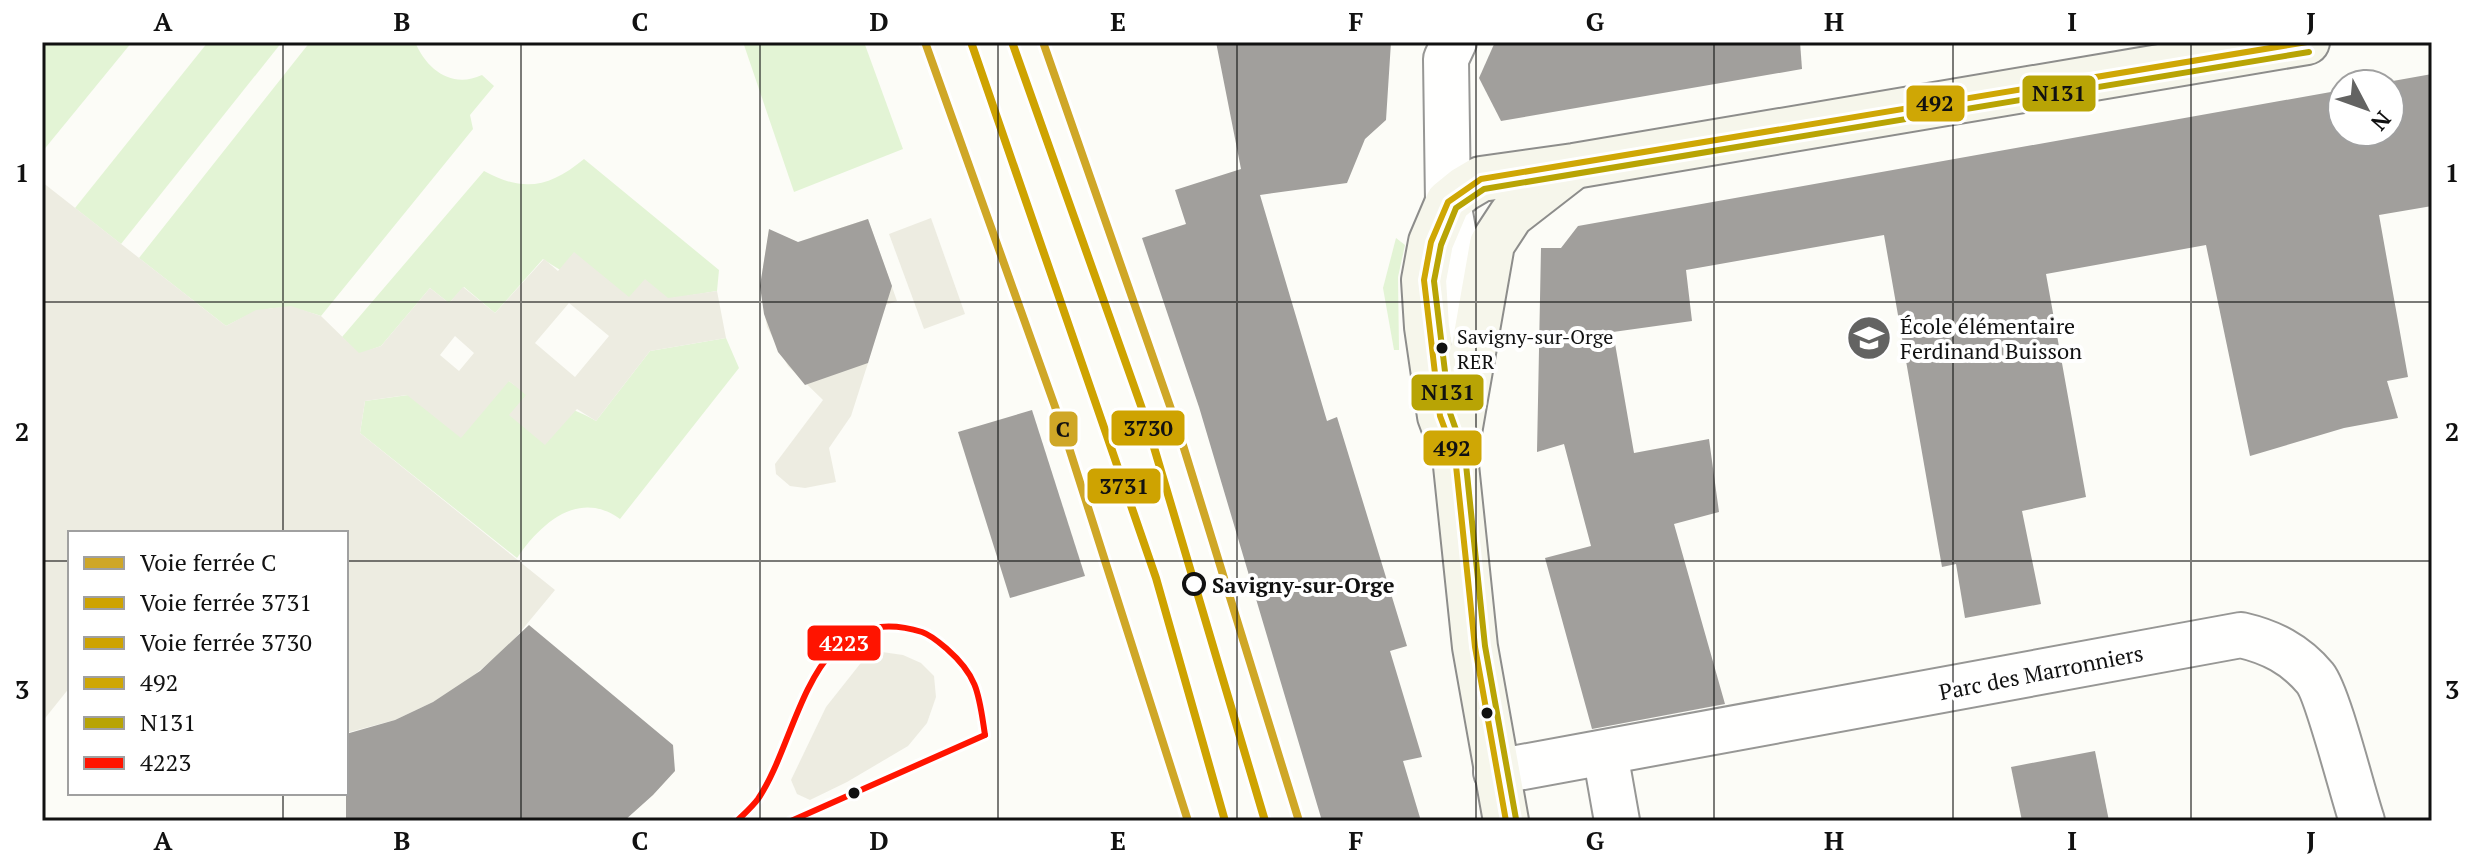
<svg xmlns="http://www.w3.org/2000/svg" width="2474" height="863" font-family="'PT Serif',serif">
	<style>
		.green { fill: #e3f4d5 }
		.plaza { fill: #edece1; fill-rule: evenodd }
		.building { fill: #a19f9c }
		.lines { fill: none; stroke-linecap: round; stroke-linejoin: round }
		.street-casing { stroke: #979795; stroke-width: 48 }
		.secondary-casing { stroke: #8d8d8b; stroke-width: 48 }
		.street { stroke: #fffffe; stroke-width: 44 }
		.secondary { stroke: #f6f6eb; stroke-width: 44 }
		.bus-1-casing { stroke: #fff; stroke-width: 12 }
		.bus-2-casing { stroke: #fff; stroke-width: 12 }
		.bus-3-casing { stroke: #fff; stroke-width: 12 }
		.bus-1 { stroke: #cfa705; stroke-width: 6 }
		.bus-2 { stroke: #b8a405; stroke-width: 6 }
		.bus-3 { stroke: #ff1400; stroke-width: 6 }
		.rail-1-casing { stroke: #fff; stroke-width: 14 }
		.rail-2-casing { stroke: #fff; stroke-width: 14 }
		.rail-3-casing { stroke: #fff; stroke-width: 14 }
		.rail-1 { stroke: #cfa727; stroke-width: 8 }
		.rail-2 { stroke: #cea301; stroke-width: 8 }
		.rail-3 { stroke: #cea301; stroke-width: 8 }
		.grid { fill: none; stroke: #111; stroke-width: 2; stroke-opacity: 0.55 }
		.bus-dot { fill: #111; stroke: #fff; stroke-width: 3 }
		.stop-dot { fill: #fff; stroke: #111; stroke-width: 4 }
		.labels { text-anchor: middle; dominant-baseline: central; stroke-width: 8; stroke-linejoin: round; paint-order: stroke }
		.bus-label { font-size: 20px; fill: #111; stroke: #fff; text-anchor: start }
		.poi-label { font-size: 22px; fill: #111; stroke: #fff; text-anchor: start }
		.stop-label { font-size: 22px; font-weight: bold; fill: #111; stroke: #fff; text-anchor: start }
		.street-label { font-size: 22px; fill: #111; stroke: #fff }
		.line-badge { stroke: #fff; stroke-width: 3 }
		.badge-label { font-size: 22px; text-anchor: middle; font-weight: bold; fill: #fff }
		.pale-badge-label { font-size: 22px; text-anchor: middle; font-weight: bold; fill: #111 }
		.neatline { fill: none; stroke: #111; stroke-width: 3 }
		.grid-label { font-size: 26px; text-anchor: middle; font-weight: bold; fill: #111 }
	</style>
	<rect width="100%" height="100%" fill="#fcfcf7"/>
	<g class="green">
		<polygon points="42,42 132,42 42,152"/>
		<polygon points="208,42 282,42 121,244 75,208"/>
		<path d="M310,42H415C427,70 452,89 482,75L494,86L470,115L473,129L321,316C280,302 264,306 226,326L139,258Z"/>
		<polygon points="743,42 864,42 903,149 794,192"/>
		<path d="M584,159L719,270L717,291C690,295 657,303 629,298C601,293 566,275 543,259L495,313L464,287L449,303L430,288L381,346L359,354L342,337L484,171C524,193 550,187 584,159Z"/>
		<polygon points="1396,238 1405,245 1398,277 1399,350 1394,350 1383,288"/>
		<path d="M726,338L739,368L620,519C579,489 541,523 517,558L360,433L365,401L509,381C535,402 567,403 596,421L650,351Z"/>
	</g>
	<g class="plaza">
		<path d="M42,182L226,326L256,310L291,306L321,316L359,353L381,346L430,288L449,303L463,287L495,313L544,259L558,271L574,252L629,297L645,279L668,298L717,291L726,338L650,351L596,421L577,409L545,445L509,415L526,395L509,381L461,438L407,395L365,401L360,433L555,590L507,648L463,684L433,702L395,720L346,733V533H70V687L42,722ZM569,303L609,336L575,377L535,343ZM455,336L474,353L459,371L440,355Z"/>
		<polygon points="931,218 965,314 924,329 889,234"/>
		<polygon points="868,219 897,301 852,317 868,363 851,416 829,448 836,482 805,488 790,486 776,474 775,464 823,400 788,366 767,327 760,286 769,230 807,246 812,237"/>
		<polygon points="882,652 903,655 921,663 934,676 936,697 927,723 908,746 847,782 810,800 797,794 791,780 826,707 864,659"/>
	</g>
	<g class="building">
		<polygon points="1216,42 1391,42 1386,120 1365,139 1347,183 1260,195 1327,421 1337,417 1407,646 1390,651 1422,757 1403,761 1421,821 1322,821 1199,407 1142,238 1186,224 1175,190 1241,169"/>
		<polygon points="1495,42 1800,42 1802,69 1501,121 1479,78"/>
		<polygon points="2432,74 2432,206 2379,215 2408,377 2387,381 2398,418 2344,428 2250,456 2206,245 2046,274 2086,497 2022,511 2041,604 1965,618 1956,564 1942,567 1884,235 1686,270 1692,321 1613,332 1634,453 1709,439 1719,512 1674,524 1725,704 1592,729 1545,558 1591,546 1564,444 1537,452 1541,248 1561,248 1578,226 2342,90 2342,132 2390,132 2390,84 2376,84"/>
		<polygon points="868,219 892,286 868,363 805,385 778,352 764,314 760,286 769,229 798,242"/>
		<polygon points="1032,410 1085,576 1010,598 958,432"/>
		<polygon points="529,625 673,745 675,771 653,795 624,821 346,821 346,734 395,720 433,702 480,671"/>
		<polygon points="2095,751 2109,821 2022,821 2011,767"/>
	</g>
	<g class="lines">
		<g class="street-casing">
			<g id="street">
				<polyline points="1454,42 1446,59 1448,202 1473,340"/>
				<polyline points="1605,753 1617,821"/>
				<path d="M1496,772L2241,635C2271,642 2295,654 2315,678C2328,694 2353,795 2362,821"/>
			</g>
		</g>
		<g class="secondary-casing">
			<g id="secondary">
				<polyline points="1457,444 1492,244 1511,215 1569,170"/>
				<polyline points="1506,821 1475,647 1455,456 1440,416 1427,327 1424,280 1431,242 1448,202 1464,189 1481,179 1574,166 2307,42"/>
			</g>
		</g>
		<use href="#street" class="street"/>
		<use href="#secondary" class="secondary"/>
		<g class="bus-1-casing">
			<polyline id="bus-1" points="1506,821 1475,647 1455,456 1440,416 1424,280 1431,242 1448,202 1481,179 2307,42"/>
		</g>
		<g class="bus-2-casing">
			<polyline id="bus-2" points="1516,819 1485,646 1465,455 1450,413 1434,281 1441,245 1456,208 1484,189 2309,52"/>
		</g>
		<g class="bus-3-casing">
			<g id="bus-3">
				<path d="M737,821C744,814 752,807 758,799C801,736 808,597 922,632C931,635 940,643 947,649C979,677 979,696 985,735"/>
				<polyline points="791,821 985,735"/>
			</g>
		</g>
		<use href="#bus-1" class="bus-1"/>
		<use href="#bus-2" class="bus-2"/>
		<use href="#bus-3" class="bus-3"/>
		<g class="rail-1-casing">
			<g id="rail-1">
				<polyline points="925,42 1063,429 1188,821"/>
				<polyline points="1043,42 1178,429 1299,821"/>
			</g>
		</g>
		<g class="rail-2-casing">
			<polyline id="rail-2" points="971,42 1156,578 1225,821"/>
		</g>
		<g class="rail-3-casing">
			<polyline id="rail-3" points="1012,42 1145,417 1265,821"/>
		</g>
		<use href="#rail-1" class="rail-1"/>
		<use href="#rail-2" class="rail-2"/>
		<use href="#rail-3" class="rail-3"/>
	</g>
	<path class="grid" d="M283,42V533M521,42V821M760,42V821M998,42V821M1237,42V821M1476,42V821M1714,42V821M1953,42V821M2191,42V821M42,302H2432M42,561H70M346,561H2432M283,793V821"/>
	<defs>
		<g id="school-disc" transform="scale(2.3)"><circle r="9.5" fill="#636362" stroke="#fff"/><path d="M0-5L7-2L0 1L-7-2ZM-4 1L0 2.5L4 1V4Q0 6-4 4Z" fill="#fff"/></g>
	</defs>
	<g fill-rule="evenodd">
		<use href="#school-disc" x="1869" y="338"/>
	</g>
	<g class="bus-dot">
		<circle cx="1442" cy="348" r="7"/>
		<circle cx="1487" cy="713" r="7"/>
		<circle cx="854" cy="793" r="7"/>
	</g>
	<circle class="stop-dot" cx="1194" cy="584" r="10"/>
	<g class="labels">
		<g class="bus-label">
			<text x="1457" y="336">Savigny-sur-Orge<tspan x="1457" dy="25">RER</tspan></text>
		</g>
		<g class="poi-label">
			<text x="1900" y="325">École élémentaire<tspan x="1900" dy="25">Ferdinand Buisson</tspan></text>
		</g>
		<g class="stop-label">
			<text x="1212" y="584">Savigny-sur-Orge</text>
		</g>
		<g class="street-label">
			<text transform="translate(2041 672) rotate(-11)">Parc des Marronniers</text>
		</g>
	</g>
	<g class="line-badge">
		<rect x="2021" y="74" width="76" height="39" rx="8" fill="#b8a405"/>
		<rect x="1905" y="84" width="61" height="39" rx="8" fill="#cfa705"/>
		<rect x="1410" y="373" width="75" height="39" rx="8" fill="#b8a405"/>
		<rect x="1110" y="409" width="76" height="38" rx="8" fill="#cea301"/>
		<rect x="1048" y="410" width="31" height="38" rx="8" fill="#cfa727"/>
		<rect x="1422" y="429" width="61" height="38" rx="8" fill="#cfa705"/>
		<rect x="1086" y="467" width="76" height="38" rx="8" fill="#cea301"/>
		<rect x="806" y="624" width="76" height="38" rx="8" fill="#ff1400"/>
	</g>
	<g class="badge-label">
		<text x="844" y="651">4223</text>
	</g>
	<g class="pale-badge-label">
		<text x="2059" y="101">N131</text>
		<text x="1935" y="111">492</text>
		<text x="1448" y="400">N131</text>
		<text x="1148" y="436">3730</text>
		<text x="1063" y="437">C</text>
		<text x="1452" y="456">492</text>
		<text x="1124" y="494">3731</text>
	</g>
	<rect width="2474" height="863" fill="none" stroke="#ffffff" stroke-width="88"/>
	<rect x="68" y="531" width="280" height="264" fill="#ffffff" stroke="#a0a0a0" stroke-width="2"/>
	<rect x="84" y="557" width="40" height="12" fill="#cfa727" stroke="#a0a0a0" stroke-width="2"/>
	<text x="140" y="571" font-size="24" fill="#111111">Voie ferrée C</text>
	<rect x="84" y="597" width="40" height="12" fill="#cea301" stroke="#a0a0a0" stroke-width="2"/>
	<text x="140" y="611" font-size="24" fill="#111111">Voie ferrée 3731</text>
	<rect x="84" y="637" width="40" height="12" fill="#cea301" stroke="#a0a0a0" stroke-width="2"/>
	<text x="140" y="651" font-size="24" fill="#111111">Voie ferrée 3730</text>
	<rect x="84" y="677" width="40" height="12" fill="#cfa705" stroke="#a0a0a0" stroke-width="2"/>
	<text x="140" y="691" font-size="24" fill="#111111">492</text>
	<rect x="84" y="717" width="40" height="12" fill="#b8a405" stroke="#a0a0a0" stroke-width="2"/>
	<text x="140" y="731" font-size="24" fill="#111111">N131</text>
	<rect x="84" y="757" width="40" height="12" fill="#ff1400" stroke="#a0a0a0" stroke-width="2"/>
	<text x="140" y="771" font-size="24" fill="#111111">4223</text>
	<g transform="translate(2366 108) rotate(131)"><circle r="38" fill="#ffffff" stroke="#a0a0a0" stroke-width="2"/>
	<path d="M0-6L14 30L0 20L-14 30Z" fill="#636362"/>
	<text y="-12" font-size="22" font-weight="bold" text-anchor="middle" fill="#111111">N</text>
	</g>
	<rect x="44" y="44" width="2386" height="775" class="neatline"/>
	<g class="grid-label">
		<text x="163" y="31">A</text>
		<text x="402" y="31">B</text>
		<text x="640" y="31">C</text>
		<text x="879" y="31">D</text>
		<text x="1118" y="31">E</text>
		<text x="1356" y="31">F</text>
		<text x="1595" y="31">G</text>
		<text x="1834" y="31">H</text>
		<text x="2072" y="31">I</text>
		<text x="2311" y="31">J</text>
		<text x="22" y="182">1</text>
		<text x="2452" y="182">1</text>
		<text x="22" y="441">2</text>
		<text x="2452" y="441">2</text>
		<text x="22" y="699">3</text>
		<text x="2452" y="699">3</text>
		<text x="163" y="850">A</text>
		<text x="402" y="850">B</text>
		<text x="640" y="850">C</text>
		<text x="879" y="850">D</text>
		<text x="1118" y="850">E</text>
		<text x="1356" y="850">F</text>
		<text x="1595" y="850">G</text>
		<text x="1834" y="850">H</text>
		<text x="2072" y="850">I</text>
		<text x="2311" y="850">J</text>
	</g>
</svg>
